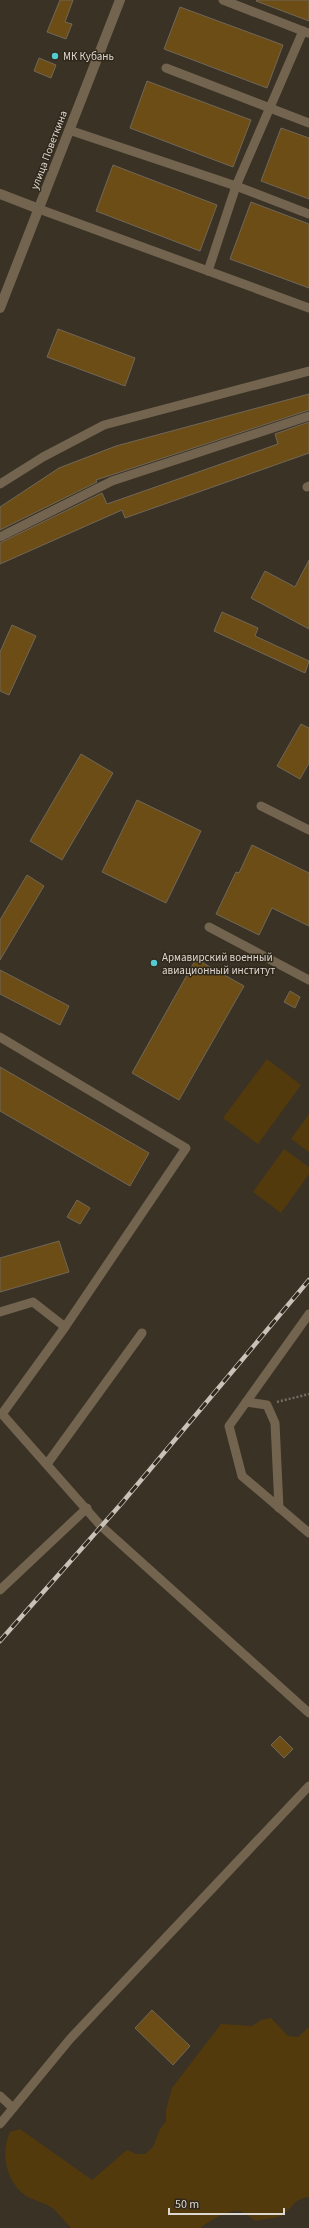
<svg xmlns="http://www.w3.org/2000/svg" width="309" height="2228" font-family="'Source Sans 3',sans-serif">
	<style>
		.green { fill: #533a0d }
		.building { fill: #6c4d15; stroke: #716759 }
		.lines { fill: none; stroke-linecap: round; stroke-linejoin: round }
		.path { stroke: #746c61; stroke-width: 2.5; stroke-dasharray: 2 2; stroke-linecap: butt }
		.service { stroke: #73644f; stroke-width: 9 }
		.minor { stroke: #73644f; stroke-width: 10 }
		.rail-casing { stroke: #c8c2b9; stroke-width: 4.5 }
		.rail { stroke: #30281b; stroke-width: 3; stroke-dasharray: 9; stroke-linecap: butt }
		.poi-dot { fill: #52ccd1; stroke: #30281b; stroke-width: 1.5 }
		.labels { text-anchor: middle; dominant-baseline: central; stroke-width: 3; stroke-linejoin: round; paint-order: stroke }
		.poi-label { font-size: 11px; fill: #ddd7cf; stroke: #30281b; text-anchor: start }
		.street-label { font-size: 11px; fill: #ddd7cf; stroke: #30281b }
	</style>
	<rect width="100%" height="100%" fill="#3a3225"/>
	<g class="green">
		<polygon points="267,1059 301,1085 258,1144 223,1118"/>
		<polygon points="309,1114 309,1152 291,1139"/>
		<polygon points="284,1149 309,1167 309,1174 281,1213 253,1192"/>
		<path d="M271,2018L288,2036L298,2037L309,2027V2197C291,2199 292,2212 278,2217C273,2219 264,2218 256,2221C251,2218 244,2212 239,2211C230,2209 206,2222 201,2228H71C65,2222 60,2215 54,2209C46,2203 35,2201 26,2196C6,2182 0,2153 10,2132L20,2129L92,2180L127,2150L136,2154H145L153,2147L160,2129L166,2121V2110L172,2088L221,2024L252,2026L261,2020Z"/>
	</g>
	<g class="building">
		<polygon points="60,0 73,0 65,22 72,24 66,39 47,32"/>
		<polygon points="257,0 309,0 309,21 256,1"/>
		<polygon points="180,7 283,45 267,88 164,49"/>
		<polygon points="39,58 56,65 51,78 34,71"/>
		<polygon points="147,81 251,120 233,167 130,128"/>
		<polygon points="281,128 309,138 309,199 261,181"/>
		<polygon points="113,165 217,205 200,251 96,211"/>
		<polygon points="251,202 309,224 309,288 230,259"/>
		<polygon points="58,329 135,358 125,386 47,357"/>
		<polygon points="309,394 309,410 96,480 97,482 0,530 0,507 59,468 116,446"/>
		<polygon points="309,422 309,453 125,518 122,510 0,564 0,543 102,493 107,504 278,444 275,434"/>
		<polygon points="309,560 309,629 251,598 265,571 295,587"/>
		<polygon points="222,612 258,628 255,636 309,661 305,673 214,631"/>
		<polygon points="12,625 36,636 9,695 0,691 0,652"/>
		<polygon points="301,724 309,728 309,763 300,779 277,766"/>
		<polygon points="81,754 113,773 62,860 30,841"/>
		<polygon points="137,800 201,831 166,903 102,872"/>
		<polygon points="252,845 309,873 309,926 272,908 259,935 216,914 236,872 239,873"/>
		<polygon points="27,875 44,886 0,960 0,920"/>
		<polygon points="196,959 244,986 179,1100 132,1073"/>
		<polygon points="0,970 69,1006 60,1025 0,994"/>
		<polygon points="290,991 300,997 295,1008 284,1002"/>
		<polygon points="0,1067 149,1153 130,1186 0,1111"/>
		<polygon points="77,1200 90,1208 80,1224 67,1217"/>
		<polygon points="59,1241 69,1272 0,1292 0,1258"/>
		<polygon points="280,1736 293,1749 284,1758 271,1745"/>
		<polygon points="152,2010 190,2046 173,2065 135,2028"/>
	</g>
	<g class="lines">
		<polyline class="path" points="277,1402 309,1394"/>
		<g class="service">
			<polyline points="223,0 308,33"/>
			<polyline points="166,68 309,123"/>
			<polyline points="69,130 236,186 309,214"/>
			<polyline points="39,209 309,308"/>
			<polyline points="208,271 236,186 303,31"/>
			<polyline points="0,484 43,457 104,425 309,371"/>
			<polyline points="307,487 309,486"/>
			<polyline points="0,537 112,481 309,416"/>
			<polyline points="261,806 309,830"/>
			<polyline points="209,927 309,980"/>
			<polyline points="0,1037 186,1148 65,1327 2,1414 101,1526 309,1713"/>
			<polyline points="0,1312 33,1302 65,1327"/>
			<polyline points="309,1314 229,1426 242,1476 309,1533"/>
			<polyline points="246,1402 267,1405 275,1423 279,1508"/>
			<polyline points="47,1464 142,1333"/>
			<polyline points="0,1590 87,1508"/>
			<polyline points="0,2096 13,2108"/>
			<polyline points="0,2124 70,2039 309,1786"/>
		</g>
		<g class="minor">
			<polyline points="0,194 39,209"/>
			<polyline points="0,308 120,0"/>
		</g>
		<g class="rail-casing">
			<polyline id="rail" points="0,1641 121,1504 309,1280"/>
		</g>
		<use href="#rail" class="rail"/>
	</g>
	<g class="poi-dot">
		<circle cx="55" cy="56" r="4"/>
		<circle cx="154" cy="963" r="4"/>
	</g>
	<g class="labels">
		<g class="poi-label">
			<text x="63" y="56">МК Кубань</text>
			<text x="162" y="957">Армавирский военный<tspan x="162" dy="13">авиационный институт</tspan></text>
		</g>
		<g class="street-label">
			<text transform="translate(49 150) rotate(-69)">улица Поветкина</text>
		</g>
	</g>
	<path d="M169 2208v6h115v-6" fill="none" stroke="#ddd7cf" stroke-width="2"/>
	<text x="175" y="2208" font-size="12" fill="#ddd7cf" stroke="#30281b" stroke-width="3" paint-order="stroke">50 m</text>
</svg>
